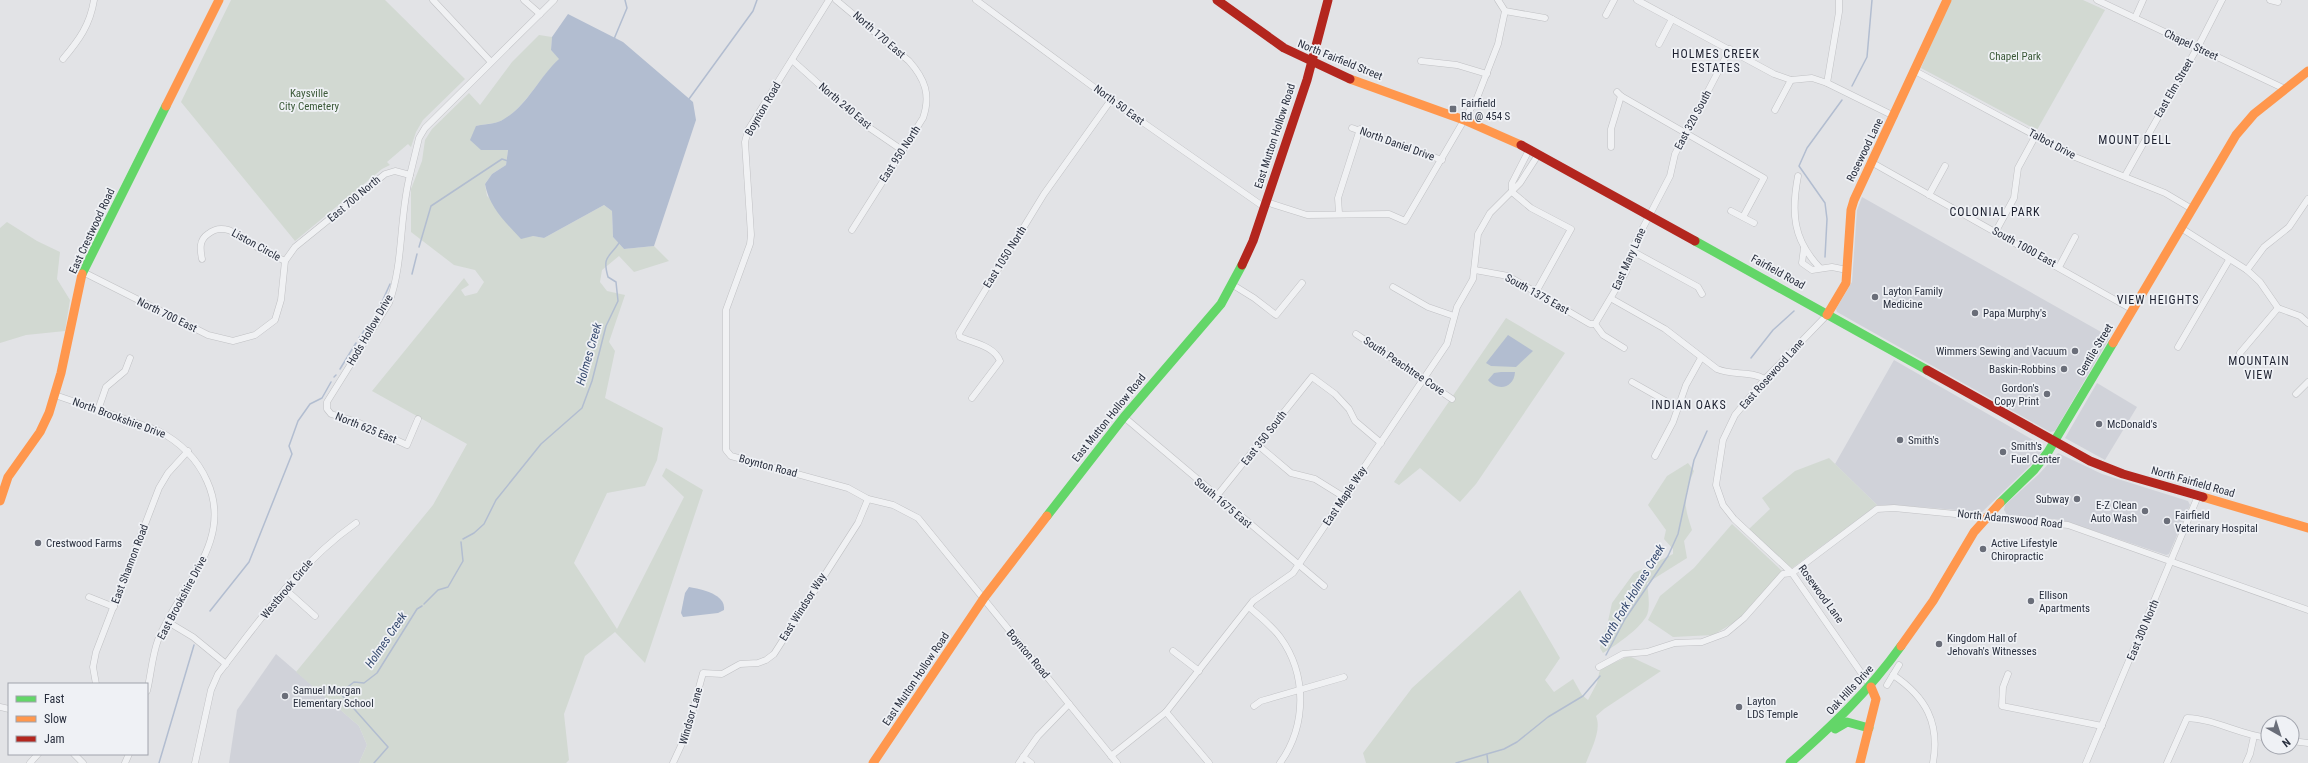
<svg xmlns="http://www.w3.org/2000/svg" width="2308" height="763" font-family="'Roboto Condensed',sans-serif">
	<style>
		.built { fill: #d0d2d9 }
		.green { fill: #d2d9d2 }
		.water { fill: #b2bdd0 }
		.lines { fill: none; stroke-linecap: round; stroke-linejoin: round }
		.stream { stroke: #b2bdd0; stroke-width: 1.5 }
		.street-casing { stroke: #c0c1c4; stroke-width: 7 }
		.street { stroke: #f0f1f3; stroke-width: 6 }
		.fast { stroke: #63d668; stroke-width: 9 }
		.slow { stroke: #ff974d; stroke-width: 9 }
		.jam { stroke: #b3261e; stroke-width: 9 }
		.poi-dot { fill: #6a6e79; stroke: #eff1f5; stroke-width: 1.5 }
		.labels { text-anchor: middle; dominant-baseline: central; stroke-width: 3.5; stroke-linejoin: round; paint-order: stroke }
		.street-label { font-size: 11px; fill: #292f3e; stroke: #eff1f5 }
		.park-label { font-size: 11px; fill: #3b5938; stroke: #eff1f5 }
		.poi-label { font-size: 11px; fill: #292f3e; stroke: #eff1f5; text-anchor: start }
		.neighbourhood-label { font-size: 12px; letter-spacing: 1px; fill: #1c202f; stroke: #eff1f5 }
		.water-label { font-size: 12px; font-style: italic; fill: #364a6f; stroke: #eff1f5 }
	</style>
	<rect width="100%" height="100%" fill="#e2e3e6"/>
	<g class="built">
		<polygon points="1862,197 2110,337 2055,431 2050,432 1837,312 1836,309 1852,282 1857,210"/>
		<polygon points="1894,360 2042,445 2042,451 2031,465 1982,512 1895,505 1877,505 1835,464"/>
		<polygon points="2097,383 2137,407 2105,460 2065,438"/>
		<polygon points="2058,453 2102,474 2188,501 2190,505 2169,554 2166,555 2062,520 2007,515 2004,510 2005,505 2039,474"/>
		<polygon points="276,654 359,726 367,745 359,763 229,763 237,710"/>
	</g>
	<g class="green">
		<polygon points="231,0 385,0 465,79 423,120 416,132 411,147 408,144 387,162 390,165 382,169 295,241 181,102"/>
		<polygon points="1950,0 2083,0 2105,10 2037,130 1921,68"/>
		<path d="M539,35L552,37L551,50L560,59C540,76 525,108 503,120C496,124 484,124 476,126L481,150L508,149L506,165L492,174L485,184L487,196L533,236L544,238L604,205L612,211L613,237L624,249L654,246L669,261L634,272L619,256L602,270L600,282L607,291L625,295L609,342L615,351L605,398L663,428L657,460L645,486L607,493L574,563L617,629L684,497L662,476L666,468L703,490L645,663L615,632L585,656L564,714L569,760L566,763H359L367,745L359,726L296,672L433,505L467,444L372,391L464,278L469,285L461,290L465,296L477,293L484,282L475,270L454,265L411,232V189L422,161L425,140L432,129L469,93L480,105L512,62Z"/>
		<polygon points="7,222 37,241 60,252 57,279 70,300 65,331 26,335 0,343 0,228"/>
		<polygon points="1506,318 1565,353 1476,484 1460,502 1420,468 1399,485 1394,482"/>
		<polygon points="1829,458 1877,505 1791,569 1749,529 1770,509 1762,498 1795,471"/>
		<path d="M1688,463L1694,471C1683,496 1683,503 1692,530L1684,541L1687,558L1647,583C1648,592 1651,609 1646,617C1637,631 1616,645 1603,653L1600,648L1602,638L1607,626L1612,603L1634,573L1673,554V549L1664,539L1666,530L1648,505L1667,476Z"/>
		<polygon points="1732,524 1782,571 1749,610 1735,622 1713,635 1673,637 1648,620 1660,596 1694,568"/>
		<path d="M1520,590L1560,658L1545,680L1554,692L1573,679L1582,695L1588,700L1597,683L1600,669L1629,656L1661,671L1604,709L1596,716C1602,730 1591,749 1586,763H1366L1363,753L1412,688Z"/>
	</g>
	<g class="water">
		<path d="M568,14L623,42L693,102L696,120L654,246L624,249L613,237L612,211L604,205L544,238L533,236L521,239C506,223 489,207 485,184L492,174L506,165L508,150H481L470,140L476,126C484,124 497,124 504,119C527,106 539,77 559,59L551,50L552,37Z"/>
		<polygon points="1508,335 1533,351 1516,367 1491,366 1486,363"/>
		<path d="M1501,372H1515C1514,388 1498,392 1488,380L1494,373Z"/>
		<path d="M689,587C701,589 726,594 724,610L718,613L683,617L681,613L685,593Z"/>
	</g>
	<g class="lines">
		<g class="stream">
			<polyline points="614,39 627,8 625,0"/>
			<polyline points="1852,86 1867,57 1872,0"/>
			<polyline points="689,99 753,11 757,0"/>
			<polyline points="419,247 431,206 502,159 508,161"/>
			<polyline points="1825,257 1827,219 1825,203 1799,166 1807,148 1842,100"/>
			<polyline points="412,274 417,254"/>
			<polyline points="377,313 390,284"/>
			<polyline points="369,325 374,318"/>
			<polyline points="359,338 366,328"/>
			<polyline points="1751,358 1773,330 1794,311"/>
			<polyline points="340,369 356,343"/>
			<polyline points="334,377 336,375"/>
			<path d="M463,539L474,533L484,524L496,500L541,444L582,408L592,381L606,326L618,301L616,282L608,277C602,256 609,258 619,243"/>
			<polyline points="424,604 438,590 448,587 463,561 461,542"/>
			<polyline points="210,611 249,562 292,454 289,446 298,421 310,404 322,398 331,382"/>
			<polyline points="1606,655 1625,619 1668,556 1678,534 1694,460 1707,431"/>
			<polyline points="1487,755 1488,763"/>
			<polyline points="159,763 194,645"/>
			<polyline points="374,763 388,747 340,693 354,682 364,683 377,673 417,609 422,606"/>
			<polyline points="1456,763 1504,749 1517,742 1548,717 1583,696 1600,676"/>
		</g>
		<g class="street-casing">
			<g id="street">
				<polyline points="433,0 491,62"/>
				<polyline points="524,0 540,14"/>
				<polyline points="829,0 748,130 745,142 751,235 750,244 726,310 726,450 731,456 848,488 868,499 893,505 918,518 1117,763"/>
				<path d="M836,0L909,61C925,79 931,95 923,118L852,230"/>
				<polyline points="976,0 1111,100 1264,207"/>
				<polyline points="1637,0 1774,74 1791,80 1812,78 1827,83 1894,116"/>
				<polyline points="2097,0 2285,89"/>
				<polyline points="2270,0 2278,2"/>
				<polyline points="1505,11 1545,18"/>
				<polyline points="1606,15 1614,0"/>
				<polyline points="2135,18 2143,0"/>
				<polyline points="1659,44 1672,19"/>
				<path d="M63,59C79,40 90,25 94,0"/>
				<polyline points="792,60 861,122 902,150"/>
				<polyline points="1421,61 1457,65 1487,74"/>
				<polyline points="1915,71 2075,157 2165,193 2192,209"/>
				<polyline points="1827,83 1839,12 1839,0"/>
				<polyline points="1617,92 1621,96 1764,178 1743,217"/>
				<polyline points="1775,110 1791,80"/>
				<polyline points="1352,128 1442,160"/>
				<polyline points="1611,147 1611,129 1621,96"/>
				<polyline points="1871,162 2133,310"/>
				<path d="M410,175C399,217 404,262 389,303L327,402V409L331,414L357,422L407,445L418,419"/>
				<path d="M1798,176C1791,213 1793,240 1820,268"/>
				<polyline points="2125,176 2201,41 2222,0"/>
				<polyline points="1512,192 1531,208 1571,229 1536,292"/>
				<polyline points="1512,192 1512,183 1529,150"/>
				<polyline points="1929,195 1945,166"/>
				<polyline points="1266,202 1307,215 1389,214 1405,221 1477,98 1498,44 1505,11 1498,0"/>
				<polyline points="1731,211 1754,223"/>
				<polyline points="1339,213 1338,198 1360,129"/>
				<polyline points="2181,228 2247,270 2260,282 2278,308 2300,316 2308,323"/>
				<polyline points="1996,231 2014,198 2018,168 2036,135"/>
				<polyline points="1804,248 1802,263 1812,270 1832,267 1847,270"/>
				<polyline points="1632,251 1698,287 1702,294"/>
				<path d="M202,259C200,249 199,240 208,234C226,219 245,241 260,249C268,254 277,257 285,261"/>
				<polyline points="2059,267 2075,237"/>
				<polyline points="1475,270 1508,276 1590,324 1595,324"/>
				<polyline points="2247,270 2264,247 2289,227 2308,199"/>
				<polyline points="83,272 208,335 233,341 255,335 275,320 281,300 285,261 295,247 385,174 395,171 410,175 419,138 425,128 554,0"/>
				<polyline points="1233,285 1254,298 1276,315 1302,283"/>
				<polyline points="1393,287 1428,307 1454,316"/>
				<path d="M1612,299L1665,329L1717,369C1733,376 1749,370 1765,379"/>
				<polyline points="1827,315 1765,379 1735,415 1723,440 1716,485 1723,505 1734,519 1792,573 1871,687"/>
				<polyline points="1595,324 1626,272 1635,243 1670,176 1675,154 1730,49"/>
				<polyline points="1595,324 1603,335 1624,348"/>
				<polyline points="1356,334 1452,399"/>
				<polyline points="2178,347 2229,260"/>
				<polyline points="2240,353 2278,308"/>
				<polyline points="1632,382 1678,408"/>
				<polyline points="2296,394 2308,382"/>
				<path d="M55,395L157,430C180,442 197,458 207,481C235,542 178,588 158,640C152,656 151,675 147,691"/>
				<path d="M972,398L1000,361C994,346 974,343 960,337L959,333L1044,194L1111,100"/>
				<polyline points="98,410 106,387 125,371 130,358"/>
				<polyline points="1124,417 1324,586"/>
				<polyline points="1259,446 1291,473 1315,479 1344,497"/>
				<polyline points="1655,456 1673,422 1686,385 1701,358"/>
				<polyline points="1216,497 1312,377 1335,394 1349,409 1355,421 1381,443"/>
				<polyline points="285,589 315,616"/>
				<polyline points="89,597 114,607"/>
				<path d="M1249,607C1259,616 1271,625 1280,637C1307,674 1307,725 1280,763"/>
				<polyline points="168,622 193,637 226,664"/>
				<polyline points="1173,651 1199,671"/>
				<polyline points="1599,667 1623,654 1647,652 1675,643 1702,642 1726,633 1744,618 1783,574 1792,573 1877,509 1894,508 2068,525 2308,610"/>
				<polyline points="2008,674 2003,687 2002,706 2102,726"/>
				<path d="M1893,675C1926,697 1940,723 1933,763"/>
				<polyline points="96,684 93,667 96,652 159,488 168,473 188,451"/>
				<polyline points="1887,685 1899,665"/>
				<polyline points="1254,706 1261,701 1344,677"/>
				<polyline points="0,707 9,709"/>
				<polyline points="1166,712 1209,763"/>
				<polyline points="2292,741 2308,743"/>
				<polyline points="74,754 83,763"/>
				<polyline points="1111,756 1166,712 1253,601 1293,573 1447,344 1457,307 1473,279 1478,234 1490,213 1520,183 1538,155"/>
				<polyline points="1023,757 1031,763"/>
				<polyline points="30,763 38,754"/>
				<polyline points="125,763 129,754"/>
				<path d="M195,763L211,690L218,674C260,620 299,563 356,523"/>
				<polyline points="673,763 686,735 703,673 722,674 740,664 758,663 766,660 774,654 858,523 868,499"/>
				<polyline points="1019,763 1038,736 1069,704"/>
				<polyline points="2086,763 2198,496"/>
				<path d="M2167,763L2187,718C2215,719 2240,735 2268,738"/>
				<polyline points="2246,763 2250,754 2254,736"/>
			</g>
		</g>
		<use href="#street" class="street"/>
		<g class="fast">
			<polyline points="1695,241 1927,370"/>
			<polyline points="82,274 166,106"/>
			<polyline points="2000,503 2034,470 2048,452 2113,343"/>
			<polyline points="1047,516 1124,417 1221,304 1242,265"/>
			<polyline points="1835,729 1847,722 1869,728"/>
			<path d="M1790,763C1832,726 1868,692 1901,646"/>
		</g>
		<g class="slow">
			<polyline points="1350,79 1464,120 1521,145"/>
			<polyline points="166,106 219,0"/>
			<polyline points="1827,315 1846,283 1851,210 1854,200 1947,0"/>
			<polyline points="2113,343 2236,135 2254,114 2308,71"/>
			<polyline points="2203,497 2308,528"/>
			<polyline points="0,501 8,477 40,432 49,413 61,373 82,274"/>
			<polyline points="1901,646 1933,601 1974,532 2000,503"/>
			<polyline points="873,763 984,598 1047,516"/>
			<polyline points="1860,763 1876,699 1871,687"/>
		</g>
		<g class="jam">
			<polyline points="1217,0 1284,48 1350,79"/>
			<polyline points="1521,145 1695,241"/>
			<polyline points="1242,265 1253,241 1307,80 1328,0"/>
			<polyline points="1927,370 2090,461 2123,474 2203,497"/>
		</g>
	</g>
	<g class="poi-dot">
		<rect x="1449" y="105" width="8" height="8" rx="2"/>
		<circle cx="1875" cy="297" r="4"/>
		<circle cx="1975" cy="313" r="4"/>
		<circle cx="2075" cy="351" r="4"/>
		<circle cx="2064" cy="369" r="4"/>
		<circle cx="2047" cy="394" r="4"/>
		<circle cx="2099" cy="424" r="4"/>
		<circle cx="1900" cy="440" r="4"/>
		<circle cx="2003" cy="452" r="4"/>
		<circle cx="2077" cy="499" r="4"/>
		<circle cx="2145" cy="511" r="4"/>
		<circle cx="2167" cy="521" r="4"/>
		<circle cx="38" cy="543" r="4"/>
		<circle cx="1983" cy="549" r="4"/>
		<circle cx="2031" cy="601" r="4"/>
		<circle cx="1939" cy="644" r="4"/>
		<circle cx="285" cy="696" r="4"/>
		<circle cx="1739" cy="707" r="4"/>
	</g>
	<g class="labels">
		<g class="street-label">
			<text transform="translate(879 35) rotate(41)">North 170 East</text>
			<text transform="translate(2191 45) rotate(25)">Chapel Street</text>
			<text transform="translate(1340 60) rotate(22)">North Fairfield Street</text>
			<text transform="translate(2174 88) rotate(-60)">East Elm Street</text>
			<text transform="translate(1119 105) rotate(36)">North 50 East</text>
			<text transform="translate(845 106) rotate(40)">North 240 East</text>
			<text transform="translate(763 109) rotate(-60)">Boynton Road</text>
			<text transform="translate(1693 120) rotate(-62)">East 320 South</text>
			<text transform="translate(1275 136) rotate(-72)">East Mutton Hollow Road</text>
			<text transform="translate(1397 144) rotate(20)">North Daniel Drive</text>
			<text transform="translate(2052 144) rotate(28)">Talbot Drive</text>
			<text transform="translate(1865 150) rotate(-64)">Rosewood Lane</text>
			<text transform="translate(900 154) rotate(-57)">East 950 North</text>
			<text transform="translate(354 199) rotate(-40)">East 700 North</text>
			<text transform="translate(92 231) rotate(-65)">East Crestwood Road</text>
			<text transform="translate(256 245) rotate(29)">Liston Circle</text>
			<text transform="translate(2024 247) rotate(29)">South 1000 East</text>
			<text transform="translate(1005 257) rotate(-58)">East 1050 North</text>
			<text transform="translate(1629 259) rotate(-66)">East Mary Lane</text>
			<text transform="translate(1778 272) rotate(29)">Fairfield Road</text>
			<text transform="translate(1537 294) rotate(29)">South 1375 East</text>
			<text transform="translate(167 315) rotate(26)">North 700 East</text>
			<text transform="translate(370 330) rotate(-60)">Hods Hollow Drive</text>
			<text transform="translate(2095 350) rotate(-59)">Gentile Street</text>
			<text transform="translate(1404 366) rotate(34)">South Peachtree Cove</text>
			<text transform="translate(1772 374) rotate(-48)">East Rosewood Lane</text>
			<text transform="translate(119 418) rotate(20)">North Brookshire Drive</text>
			<text transform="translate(1109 418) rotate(-51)">East Mutton Hollow Road</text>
			<text transform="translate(366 428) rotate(22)">North 625 East</text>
			<text transform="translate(1264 438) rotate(-52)">East 350 South</text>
			<text transform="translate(768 466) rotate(15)">Boynton Road</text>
			<text transform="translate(2193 482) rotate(16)">North Fairfield Road</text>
			<text transform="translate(1345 496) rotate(-56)">East Maple Way</text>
			<text transform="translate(1223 503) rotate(40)">South 1675 East</text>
			<text transform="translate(2010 519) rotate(6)">North Adamswood Road</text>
			<text transform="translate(130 564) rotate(-69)">East Shannon Road</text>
			<text transform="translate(287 589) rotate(-50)">Westbrook Circle</text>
			<text transform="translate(1821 594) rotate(54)">Rosewood Lane</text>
			<text transform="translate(182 598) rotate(-62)">East Brookshire Drive</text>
			<text transform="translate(803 607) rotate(-58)">East Windsor Way</text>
			<text transform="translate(2143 630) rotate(-67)">East 300 North</text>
			<text transform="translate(1028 654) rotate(50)">Boynton Road</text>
			<text transform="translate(916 679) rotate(-56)">East Mutton Hollow Road</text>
			<text transform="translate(1850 690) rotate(-47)">Oak Hills Drive</text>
			<text transform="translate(691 716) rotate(-74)">Windsor Lane</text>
		</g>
		<g class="park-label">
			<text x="2015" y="56">Chapel Park</text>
			<text x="309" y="93">Kaysville<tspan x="309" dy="13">City Cemetery</tspan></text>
		</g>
		<g class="poi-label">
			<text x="1461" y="103">Fairfield<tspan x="1461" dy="13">Rd @ 454 S</tspan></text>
			<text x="1883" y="291">Layton Family<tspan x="1883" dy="13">Medicine</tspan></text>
			<text x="1983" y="313">Papa Murphy's</text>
			<text x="2067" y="351" text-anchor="end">Wimmers Sewing and Vacuum</text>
			<text x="2056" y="369" text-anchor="end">Baskin-Robbins</text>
			<text x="2039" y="388" text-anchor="end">Gordon's<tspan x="2039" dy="13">Copy Print</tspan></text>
			<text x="2107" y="424">McDonald's</text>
			<text x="1908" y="440">Smith's</text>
			<text x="2011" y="446">Smith's<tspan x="2011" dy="13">Fuel Center</tspan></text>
			<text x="2069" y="499" text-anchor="end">Subway</text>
			<text x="2137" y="505" text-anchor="end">E-Z Clean<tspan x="2137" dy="13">Auto Wash</tspan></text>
			<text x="2175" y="515">Fairfield<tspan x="2175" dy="13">Veterinary Hospital</tspan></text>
			<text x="46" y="543">Crestwood Farms</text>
			<text x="1991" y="543">Active Lifestyle<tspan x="1991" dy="13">Chiropractic</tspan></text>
			<text x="2039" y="595">Ellison<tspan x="2039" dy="13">Apartments</tspan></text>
			<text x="1947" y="638">Kingdom Hall of<tspan x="1947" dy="13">Jehovah's Witnesses</tspan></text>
			<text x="293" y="690">Samuel Morgan<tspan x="293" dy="13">Elementary School</tspan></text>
			<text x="1747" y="701">Layton<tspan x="1747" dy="13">LDS Temple</tspan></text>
		</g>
		<g class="neighbourhood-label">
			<text x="1716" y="54">HOLMES CREEK<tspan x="1716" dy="14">ESTATES</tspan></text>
			<text x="2135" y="140">MOUNT DELL</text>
			<text x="1995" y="212">COLONIAL PARK</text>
			<text x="2158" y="300">VIEW HEIGHTS</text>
			<text x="2259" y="361">MOUNTAIN<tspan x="2259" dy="14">VIEW</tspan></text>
			<text x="1689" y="405">INDIAN OAKS</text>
		</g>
		<g class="water-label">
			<text transform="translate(589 354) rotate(-74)">Holmes Creek</text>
			<text transform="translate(1632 595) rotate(-59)">North Fork Holmes Creek</text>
			<text transform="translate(386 640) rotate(-56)">Holmes Creek</text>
		</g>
	</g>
	<rect x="8" y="683" width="140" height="72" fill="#eff1f5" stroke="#a0a3ac"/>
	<rect x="16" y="696" width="20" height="6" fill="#63d668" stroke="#a0a3ac"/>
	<text x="44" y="703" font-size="12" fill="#292f3e">Fast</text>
	<rect x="16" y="716" width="20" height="6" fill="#ff974d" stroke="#a0a3ac"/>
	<text x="44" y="723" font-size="12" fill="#292f3e">Slow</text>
	<rect x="16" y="736" width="20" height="6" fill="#b3261e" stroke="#a0a3ac"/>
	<text x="44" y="743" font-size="12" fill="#292f3e">Jam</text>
	<g transform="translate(2280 735) rotate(141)"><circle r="19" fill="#eff1f5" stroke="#a0a3ac"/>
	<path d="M0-3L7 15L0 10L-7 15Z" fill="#6a6e79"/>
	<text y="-6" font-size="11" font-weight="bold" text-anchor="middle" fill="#292f3e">N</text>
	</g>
</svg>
